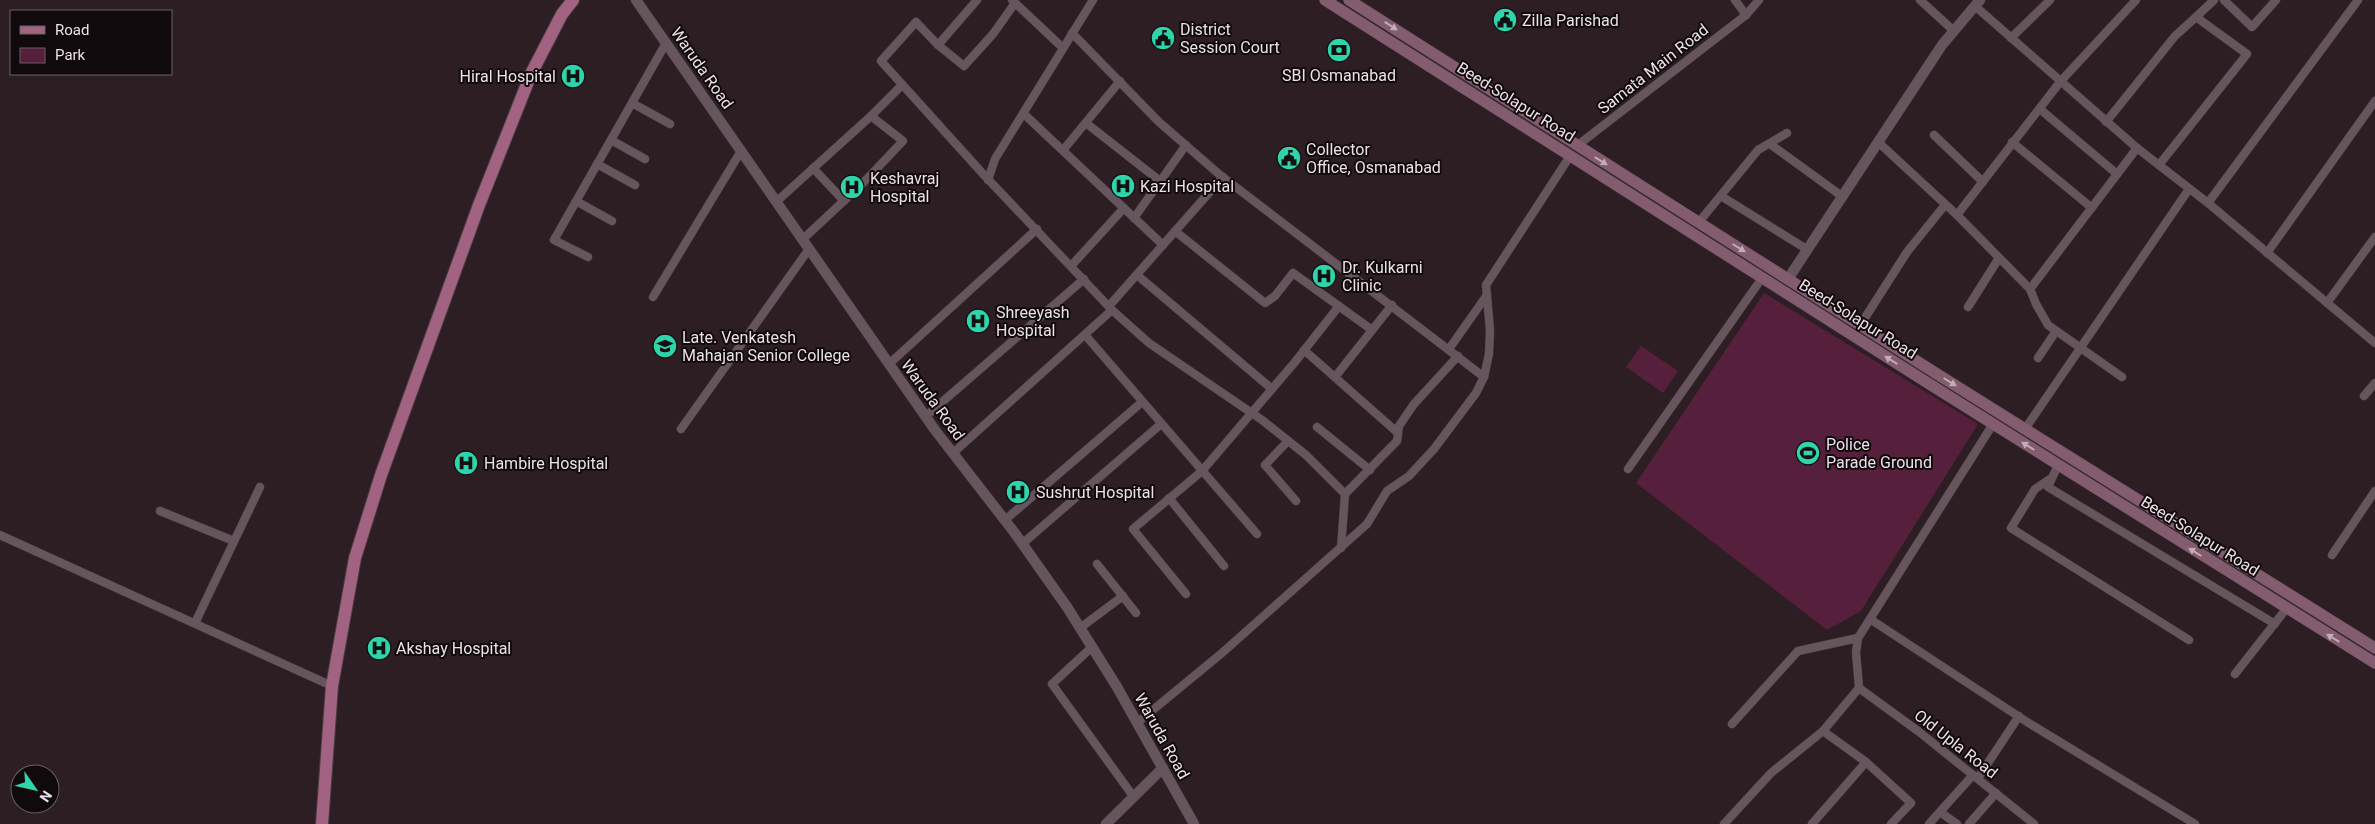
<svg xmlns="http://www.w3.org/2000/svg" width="2375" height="824" font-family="Roboto,sans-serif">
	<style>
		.green { fill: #561f3b }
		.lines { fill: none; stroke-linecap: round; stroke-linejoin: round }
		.minor-casing { stroke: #483b42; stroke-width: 9 }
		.tertiary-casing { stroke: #483b42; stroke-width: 11 }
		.secondary-casing { stroke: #483b42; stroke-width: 12 }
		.primary-casing { stroke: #483b42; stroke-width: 14 }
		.minor { stroke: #67555d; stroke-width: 8 }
		.tertiary { stroke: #67555d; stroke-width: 10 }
		.secondary { stroke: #845c6f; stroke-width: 11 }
		.primary { stroke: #a16381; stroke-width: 12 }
		.oneway { fill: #c2acb6 }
		.labels { text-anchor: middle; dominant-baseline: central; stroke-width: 4; stroke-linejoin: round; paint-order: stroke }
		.poi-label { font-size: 16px; fill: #ece1e6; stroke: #110a0d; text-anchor: start }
		.street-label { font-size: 16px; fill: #ece1e6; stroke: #110a0d }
	</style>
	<rect width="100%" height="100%" fill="#2d1e24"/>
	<g class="green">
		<polygon points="1764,293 1978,424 1861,611 1827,630 1636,483"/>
		<polygon points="1641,346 1678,371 1663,393 1626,367"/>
	</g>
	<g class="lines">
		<g class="minor-casing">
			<g id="minor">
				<polyline points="1012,0 1063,48"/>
				<polyline points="1735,0 1746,15"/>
				<polyline points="1920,0 1954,31"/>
				<polyline points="2224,0 2252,27 2276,0"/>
				<polyline points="1015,3 993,34 964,66 938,45 916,22 881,61 984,175 1112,310 1149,343 1262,420 1306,455 1345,494"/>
				<polyline points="1975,6 2137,148 2208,203 2375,343"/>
				<polyline points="2196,17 2214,0"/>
				<polyline points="1072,33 1159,122 1220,175 1484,377"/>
				<polyline points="2011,38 2050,0"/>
				<polyline points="938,45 977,0"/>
				<polyline points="632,103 670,124"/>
				<polyline points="2041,110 2117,174"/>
				<polyline points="1024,114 1163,245"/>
				<polyline points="2106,122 2175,36 2196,17 2247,54 2159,165"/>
				<polyline points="1086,123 1160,181"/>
				<polyline points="1934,135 1983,182"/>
				<polyline points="611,140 645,159"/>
				<polyline points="1878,142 1957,215 2030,289 2036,304 2048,325 2122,377"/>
				<polyline points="2012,142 2092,208"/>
				<polyline points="1770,144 1843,197"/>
				<polyline points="1578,145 1746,15 1759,0"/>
				<polyline points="1064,149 1120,81"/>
				<polyline points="597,164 635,185"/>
				<polyline points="813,168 844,201"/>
				<polyline points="988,180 995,159 1093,0"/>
				<polyline points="1721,196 1808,250"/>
				<polyline points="576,201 612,221"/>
				<polyline points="776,202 871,116 902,85"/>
				<polyline points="2208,203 2358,0"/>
				<polyline points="1957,215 2060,82 2136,0"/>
				<polyline points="1134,218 1186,145"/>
				<polyline points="1699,222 1758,150 1787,133"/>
				<polyline points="1175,231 1265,303 1275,296 1293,273 1372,330"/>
				<polyline points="803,239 863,183 903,141 871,116"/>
				<polyline points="2267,253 2375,101"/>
				<polyline points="588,257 554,240 666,43"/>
				<polyline points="1071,266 1124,208"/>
				<polyline points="1137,275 1272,389"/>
				<polyline points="2030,289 2137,148"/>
				<polyline points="653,297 741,151"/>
				<polyline points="2327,303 2375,237"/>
				<polyline points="1109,306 1223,177"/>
				<polyline points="1968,307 1999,258"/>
				<polyline points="1861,324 1907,252 1945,205"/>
				<polyline points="1086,336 1257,534"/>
				<polyline points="1449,349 1487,295"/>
				<polyline points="1304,350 1398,433"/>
				<polyline points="2038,358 2056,331"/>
				<polyline points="889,364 1037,229"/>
				<polyline points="1335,377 1392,305"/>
				<polyline points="2364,396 2375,383"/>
				<polyline points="926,416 1084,279"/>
				<polyline points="1317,427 1370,470"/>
				<polyline points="681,429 809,249"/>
				<polyline points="2025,429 2189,189"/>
				<polyline points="1288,441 1265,465 1296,501"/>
				<polyline points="953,453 1112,310"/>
				<polyline points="2058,465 2048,487 2275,624"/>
				<polyline points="1628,469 1762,278"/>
				<polyline points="2050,479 2035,489 2011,528 2189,640"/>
				<polyline points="1169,498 1224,566"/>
				<polyline points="160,511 234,541"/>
				<polyline points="1005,520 1142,402"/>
				<polyline points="0,535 332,686"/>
				<polyline points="1022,544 1161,424"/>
				<polyline points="1341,548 1345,494 1397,441 1399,426 1414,404 1458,356"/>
				<polyline points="2332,555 2375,491"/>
				<polyline points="1097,564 1136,613"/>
				<polyline points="1186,594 1133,529 1202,471 1295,362 1339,306"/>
				<polyline points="1870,619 2027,722 2195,824"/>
				<polyline points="195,623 260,487"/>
				<polyline points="1080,628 1123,596"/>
				<polyline points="1092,647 1052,684 1133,796"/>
				<polyline points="2235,674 2286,609"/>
				<polyline points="1859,688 1918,731 2034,824"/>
				<polyline points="1137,723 1222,653 1367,524 1387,491 1409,476 1434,449 1476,393 1484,377 1489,354 1490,330 1486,285 1570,156"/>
				<polyline points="1732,724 1798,651 1858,638"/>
				<polyline points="1823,731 1866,762 1911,803 1891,824"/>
				<polyline points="1978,778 2019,716"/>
				<polyline points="1940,812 1957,824"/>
				<polyline points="1724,824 1771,773 1823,731 1859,688 1856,652 1858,638 1993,424"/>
				<polyline points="1812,824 1866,762"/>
				<polyline points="1929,824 1973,775"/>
				<polyline points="1969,824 1996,793"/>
			</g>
		</g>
		<g class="tertiary-casing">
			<g id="tertiary">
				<polyline points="636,0 935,430 1014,532 1067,607 1117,687 1194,824"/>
				<polyline points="1788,279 1942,45 1980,0"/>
				<polyline points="1106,824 1163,768"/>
			</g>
		</g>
		<g class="secondary-casing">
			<g id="secondary">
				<polyline points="1325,0 1931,385 2375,663"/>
				<polyline points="1349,0 1937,374 2375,648"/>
			</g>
		</g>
		<g class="primary-casing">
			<polyline id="primary" points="322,824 332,686 355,558 381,475 479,205 531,74 562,14 573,0"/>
		</g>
		<use href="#minor" class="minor"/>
		<use href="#tertiary" class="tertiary"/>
		<use href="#secondary" class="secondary"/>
		<use href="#primary" class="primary"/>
	</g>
	<defs><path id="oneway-solid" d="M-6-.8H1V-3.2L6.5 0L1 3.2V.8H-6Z" transform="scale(1.25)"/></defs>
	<g class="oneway">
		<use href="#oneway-solid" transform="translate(1391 26) rotate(33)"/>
		<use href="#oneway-solid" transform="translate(1601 161) rotate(32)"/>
		<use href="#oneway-solid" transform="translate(1739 248) rotate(32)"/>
		<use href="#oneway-solid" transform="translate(1891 360) rotate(-148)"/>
		<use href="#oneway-solid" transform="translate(1950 382) rotate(32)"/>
		<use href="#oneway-solid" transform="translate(2028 446) rotate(-148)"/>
		<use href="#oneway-solid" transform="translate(2195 552) rotate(-148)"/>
		<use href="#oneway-solid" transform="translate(2333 638) rotate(-149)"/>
	</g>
	<defs>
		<g id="civic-disc" transform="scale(1.25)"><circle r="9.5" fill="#2fd4aa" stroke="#110a0d"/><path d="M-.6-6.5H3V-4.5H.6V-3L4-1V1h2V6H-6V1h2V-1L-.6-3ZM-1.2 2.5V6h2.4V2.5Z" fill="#111"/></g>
		<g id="bank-disc" transform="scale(1.25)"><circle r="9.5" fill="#2fd4aa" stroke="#110a0d"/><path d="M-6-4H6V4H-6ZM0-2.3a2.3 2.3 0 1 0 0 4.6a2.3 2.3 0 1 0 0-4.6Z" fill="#111"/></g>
		<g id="hospital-disc" transform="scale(1.25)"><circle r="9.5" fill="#2fd4aa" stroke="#110a0d"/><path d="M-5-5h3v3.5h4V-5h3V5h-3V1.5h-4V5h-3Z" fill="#111"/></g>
		<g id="university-disc" transform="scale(1.25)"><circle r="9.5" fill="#2fd4aa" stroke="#110a0d"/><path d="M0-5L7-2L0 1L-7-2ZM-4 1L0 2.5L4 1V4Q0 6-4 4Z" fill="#111"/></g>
		<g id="stadium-disc" transform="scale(1.25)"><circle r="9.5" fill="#2fd4aa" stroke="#110a0d"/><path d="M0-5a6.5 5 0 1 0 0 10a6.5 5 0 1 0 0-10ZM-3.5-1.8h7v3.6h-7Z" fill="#111"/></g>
	</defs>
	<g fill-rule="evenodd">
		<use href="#civic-disc" x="1505" y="20"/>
		<use href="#civic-disc" x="1163" y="38"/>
		<use href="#bank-disc" x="1339" y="50"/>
		<use href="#hospital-disc" x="573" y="76"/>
		<use href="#civic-disc" x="1289" y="158"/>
		<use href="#hospital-disc" x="1123" y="186"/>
		<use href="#hospital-disc" x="852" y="187"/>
		<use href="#hospital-disc" x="1324" y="276"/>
		<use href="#hospital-disc" x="978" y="321"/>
		<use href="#university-disc" x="665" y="346"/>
		<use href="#stadium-disc" x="1808" y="453"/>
		<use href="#hospital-disc" x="466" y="463"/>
		<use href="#hospital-disc" x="1018" y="492"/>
		<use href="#hospital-disc" x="379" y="648"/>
	</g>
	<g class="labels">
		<g class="poi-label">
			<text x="1522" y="20">Zilla Parishad</text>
			<text x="1180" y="29">District<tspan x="1180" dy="18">Session Court</tspan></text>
			<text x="1339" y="75" text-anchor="middle">SBI Osmanabad</text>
			<text x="556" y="76" text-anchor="end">Hiral Hospital</text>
			<text x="1306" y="149">Collector<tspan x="1306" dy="18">Office, Osmanabad</tspan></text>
			<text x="870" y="178">Keshavraj<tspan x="870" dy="18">Hospital</tspan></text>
			<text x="1140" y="186">Kazi Hospital</text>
			<text x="1342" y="267">Dr. Kulkarni<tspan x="1342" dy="18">Clinic</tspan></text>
			<text x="996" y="312">Shreeyash<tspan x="996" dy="18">Hospital</tspan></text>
			<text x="682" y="337">Late. Venkatesh<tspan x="682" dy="18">Mahajan Senior College</tspan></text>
			<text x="1826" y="444">Police<tspan x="1826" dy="18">Parade Ground</tspan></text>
			<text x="484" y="463">Hambire Hospital</text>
			<text x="1036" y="492">Sushrut Hospital</text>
			<text x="396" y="648">Akshay Hospital</text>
		</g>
		<g class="street-label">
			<text transform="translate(702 68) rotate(55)">Waruda Road</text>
			<text transform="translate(1653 69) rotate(-38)">Samata Main Road</text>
			<text transform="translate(1516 102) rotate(32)">Beed-Solapur Road</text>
			<text transform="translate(1858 319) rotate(32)">Beed-Solapur Road</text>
			<text transform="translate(933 400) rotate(54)">Waruda Road</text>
			<text transform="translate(2200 536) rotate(32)">Beed-Solapur Road</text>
			<text transform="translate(1162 736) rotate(61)">Waruda Road</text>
			<text transform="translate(1956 744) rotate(38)">Old Upla Road</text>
		</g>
	</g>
	<rect x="10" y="10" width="162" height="65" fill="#110a0d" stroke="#696064"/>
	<rect x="20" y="26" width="25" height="8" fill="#a16381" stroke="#696064"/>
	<text x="55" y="35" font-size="15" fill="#ece1e6">Road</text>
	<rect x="20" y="48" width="25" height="15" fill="#561f3b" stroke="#696064"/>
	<text x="55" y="60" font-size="15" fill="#ece1e6">Park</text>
	<g transform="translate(35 789) rotate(124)"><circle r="24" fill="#110a0d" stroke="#696064"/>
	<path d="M0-4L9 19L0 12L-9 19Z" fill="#2fd4aa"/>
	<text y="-8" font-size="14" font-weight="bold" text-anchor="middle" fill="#ece1e6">N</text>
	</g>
</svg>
